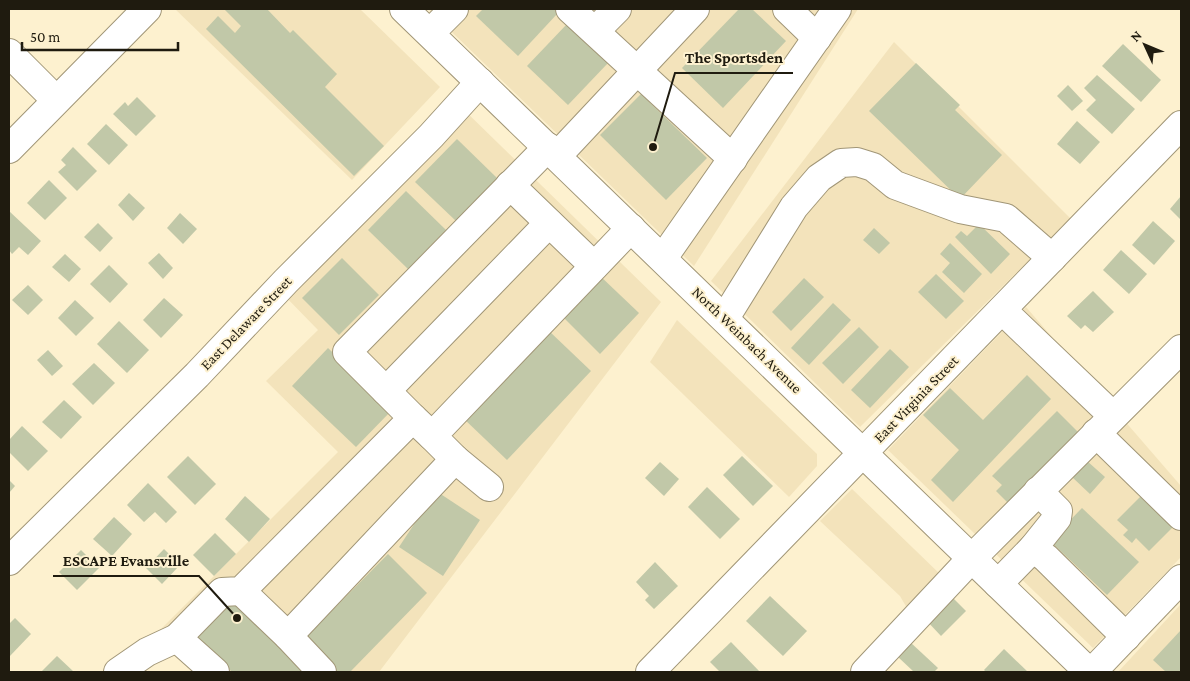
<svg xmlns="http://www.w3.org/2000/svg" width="1190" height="681" font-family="'Crimson Pro',serif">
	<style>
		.built { fill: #f3e3bb }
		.building { fill: #c1c8a8 }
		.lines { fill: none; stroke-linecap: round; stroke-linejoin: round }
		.minor-casing { stroke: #a19677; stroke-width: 30 }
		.major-casing { stroke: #a19677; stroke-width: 30 }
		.minor { stroke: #fff; stroke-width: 28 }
		.major { stroke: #fff; stroke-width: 28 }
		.labels { text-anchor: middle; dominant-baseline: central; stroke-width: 4; stroke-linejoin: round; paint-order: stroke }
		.street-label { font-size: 15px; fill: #1f1b0f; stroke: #fdf1cf }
		.leader { fill: none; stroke: #1f1b0f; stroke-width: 2 }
		.callout-dot { fill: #1f1b0f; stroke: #fdf1cf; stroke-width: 2 }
		.callout-label { font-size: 16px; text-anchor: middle; font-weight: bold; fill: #1f1b0f; stroke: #fdf1cf; stroke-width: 4; stroke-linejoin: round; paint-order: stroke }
	</style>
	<rect width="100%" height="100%" fill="#fdf1cf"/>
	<g class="built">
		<polygon points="175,9 360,9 440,87 352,180"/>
		<polygon points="428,9 858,9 694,266"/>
		<polygon points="894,42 1071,219 860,427 711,281"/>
		<polygon points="459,105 661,302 379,672 199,672 158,632 338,452 266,381 318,330 278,289"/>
		<polygon points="1026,307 1181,486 1181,557 1093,648 888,450"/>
		<polygon points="677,320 817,454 817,466 789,497 650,362"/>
		<polygon points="852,489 944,578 911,615 900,596 820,521"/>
		<polygon points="1181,604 1181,672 1118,672"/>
	</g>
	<g class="building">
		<polygon points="224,9 267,9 290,33 293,30 337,74 325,87 384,146 354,176 206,29 218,16 235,33 241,26"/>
		<polygon points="483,9 554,9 558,13 518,56 476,16"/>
		<polygon points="739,9 752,9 786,41 723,108 682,68"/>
		<polygon points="567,24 608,63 568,105 527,66"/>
		<polygon points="1123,44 1161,80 1141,102 1102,66"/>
		<polygon points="916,63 960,105 955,110 1002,155 960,199 869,111"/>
		<polygon points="1097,75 1135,109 1112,134 1086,110 1096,100 1084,88"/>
		<polygon points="1068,85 1083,101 1072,111 1057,96"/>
		<polygon points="641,94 707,158 666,200 600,135"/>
		<polygon points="137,97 156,116 136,136 113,114 125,102 128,106"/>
		<polygon points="1077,121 1100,142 1080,164 1057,144"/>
		<polygon points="106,124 128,145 109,165 87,144"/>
		<polygon points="457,139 497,178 456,221 415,182"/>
		<polygon points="73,147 97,171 77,191 58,172 66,165 61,160"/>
		<polygon points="49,180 67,198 45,220 27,203"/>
		<polygon points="406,191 446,230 408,269 368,230"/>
		<polygon points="129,193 145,208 133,221 118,205"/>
		<polygon points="1181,196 1181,220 1170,209"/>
		<polygon points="9,211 41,241 28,255 19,247 12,254 9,250"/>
		<polygon points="180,213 197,229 183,244 167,228"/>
		<polygon points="1153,221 1175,241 1154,265 1132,245"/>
		<polygon points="98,223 113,238 100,252 84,237"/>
		<polygon points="979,224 1010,254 991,274 955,237 961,231 967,236"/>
		<polygon points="874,228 890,243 879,254 863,240"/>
		<polygon points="950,243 982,274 964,293 942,272 950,263 940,254"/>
		<polygon points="1121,250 1147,274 1129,294 1103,270"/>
		<polygon points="159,253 173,268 163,279 148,263"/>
		<polygon points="65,254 81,269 69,282 52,267"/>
		<polygon points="342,258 379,295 339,335 302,298"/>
		<polygon points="109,265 128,284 110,303 90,284"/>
		<polygon points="598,274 639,313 600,354 560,314"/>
		<polygon points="936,274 964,301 946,319 918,292"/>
		<polygon points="804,278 824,297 791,331 772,312"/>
		<polygon points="28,285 43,300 28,315 12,300"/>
		<polygon points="1093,291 1114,312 1093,332 1085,325 1081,329 1067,316"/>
		<polygon points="164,298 183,315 161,338 143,320"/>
		<polygon points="75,300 94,318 76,336 58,318"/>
		<polygon points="833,303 851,320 809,365 791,348"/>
		<polygon points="119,321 149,350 127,373 97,344"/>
		<polygon points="859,327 879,347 843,384 822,363"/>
		<polygon points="548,330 591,371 507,460 463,418"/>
		<polygon points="328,348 392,410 356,447 292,386"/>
		<polygon points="890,349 909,367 870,408 851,390"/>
		<polygon points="48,350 63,366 52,376 37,360"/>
		<polygon points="94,363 115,383 93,405 72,384"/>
		<polygon points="1027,375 1051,399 953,502 931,480 959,450 923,415 950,388 983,420"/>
		<polygon points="64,400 82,417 61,439 42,422"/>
		<polygon points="1057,411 1078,432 1014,509 996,491 1002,485 992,476"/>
		<polygon points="22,426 48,451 28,471 9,452 9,440"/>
		<polygon points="188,456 216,484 195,505 167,477"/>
		<polygon points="742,456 773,486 753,506 723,475"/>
		<polygon points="1087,461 1105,477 1090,494 1072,477"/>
		<polygon points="660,462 679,479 664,496 645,478"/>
		<polygon points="9,480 15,486 9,493"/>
		<polygon points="148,483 177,512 166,523 155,512 144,522 127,505"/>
		<polygon points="707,487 740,519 720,539 688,507"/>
		<polygon points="436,491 480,520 443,576 399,547"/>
		<polygon points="1143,494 1174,526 1149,551 1136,538 1132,543 1123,535 1128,530 1117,520"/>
		<polygon points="245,496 270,519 249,542 225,519"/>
		<polygon points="1082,508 1139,562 1107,595 1050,541"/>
		<polygon points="114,517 132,534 112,556 93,539"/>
		<polygon points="215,533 236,554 214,576 193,555"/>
		<polygon points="164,549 180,565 162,584 146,568"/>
		<polygon points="81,550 99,568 77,590 59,572"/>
		<polygon points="388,554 427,593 350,672 332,672 301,642"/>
		<polygon points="655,562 678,586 654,609 645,600 649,596 636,582"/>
		<polygon points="950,595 966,611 941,636 926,620"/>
		<polygon points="770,596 807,631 783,656 746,621"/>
		<polygon points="236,598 312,672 232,672 197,638"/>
		<polygon points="15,618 31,634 9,657 9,624"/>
		<polygon points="1181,630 1181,671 1180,672 1166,672 1153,660"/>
		<polygon points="731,642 760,672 720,672 710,662"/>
		<polygon points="910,642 938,668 934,672 914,672 897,656"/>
		<polygon points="1004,649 1028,672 986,672 984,670"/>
		<polygon points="57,656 74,672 41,672"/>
	</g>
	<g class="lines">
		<g class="minor-casing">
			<g id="minor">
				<polyline points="570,9 733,159"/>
				<polyline points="787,9 817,38"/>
				<polyline points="595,31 617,9"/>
				<polyline points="430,33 454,9"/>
				<polyline points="9,53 56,100"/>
				<polyline points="9,149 147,9"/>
				<polyline points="557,156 695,9"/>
				<polyline points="510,185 594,266"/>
				<polyline points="663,258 837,9"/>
				<polyline points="1002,310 1113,416"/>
				<polyline points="725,318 794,207 819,178 841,163 857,162 873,167 895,185 960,209 1006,218 1052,258"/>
				<polyline points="386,391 549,223"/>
				<polyline points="413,418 347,352 548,147"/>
				<polyline points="1096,433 1181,516"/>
				<polyline points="489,487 455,459 432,436 631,228"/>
				<polyline points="1033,548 1057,518 1058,511 1038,491"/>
				<polyline points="9,561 197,375 286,281 431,136 480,82"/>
				<polyline points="998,584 1033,548 1046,558 1126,637"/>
				<polyline points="241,591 288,636 455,459"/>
				<polyline points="288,636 322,672"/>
				<polyline points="177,638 215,672"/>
				<polyline points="118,672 147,652 177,638 222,592 241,591 413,418 432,436"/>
				<polyline points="650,672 1181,125"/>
				<polyline points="865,672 972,558 1181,349"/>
				<polyline points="1092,672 1181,579"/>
			</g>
		</g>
		<g class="major-casing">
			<polyline id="major" points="404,9 1089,672"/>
		</g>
		<use href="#minor" class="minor"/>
		<use href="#major" class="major"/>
	</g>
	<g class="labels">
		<g class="street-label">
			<text transform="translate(246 323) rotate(-46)">East Delaware Street</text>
			<text transform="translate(747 340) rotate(44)">North Weinbach Avenue</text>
			<text transform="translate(916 399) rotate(-46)">East Virginia Street</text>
		</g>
	</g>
	<path class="leader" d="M653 147L675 73H793M237 618L199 576H53"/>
	<g class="callout-dot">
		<circle cx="653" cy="147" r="5"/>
		<circle cx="237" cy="618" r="5"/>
	</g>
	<g class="callout-label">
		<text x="734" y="63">The Sportsden</text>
		<text x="126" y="566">ESCAPE Evansville</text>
	</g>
	<rect width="1190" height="681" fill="none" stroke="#1f1b0f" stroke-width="20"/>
	<g transform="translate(1145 45) rotate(314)" stroke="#fdf1cf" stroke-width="4" paint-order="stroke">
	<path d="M0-4L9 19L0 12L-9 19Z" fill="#1f1b0f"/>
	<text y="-8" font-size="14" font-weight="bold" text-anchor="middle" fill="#1f1b0f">N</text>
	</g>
	<path d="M22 42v8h156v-8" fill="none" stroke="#1f1b0f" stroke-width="2.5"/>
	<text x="30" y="42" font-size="15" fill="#1f1b0f" stroke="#fdf1cf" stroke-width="4" paint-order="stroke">50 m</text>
</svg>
